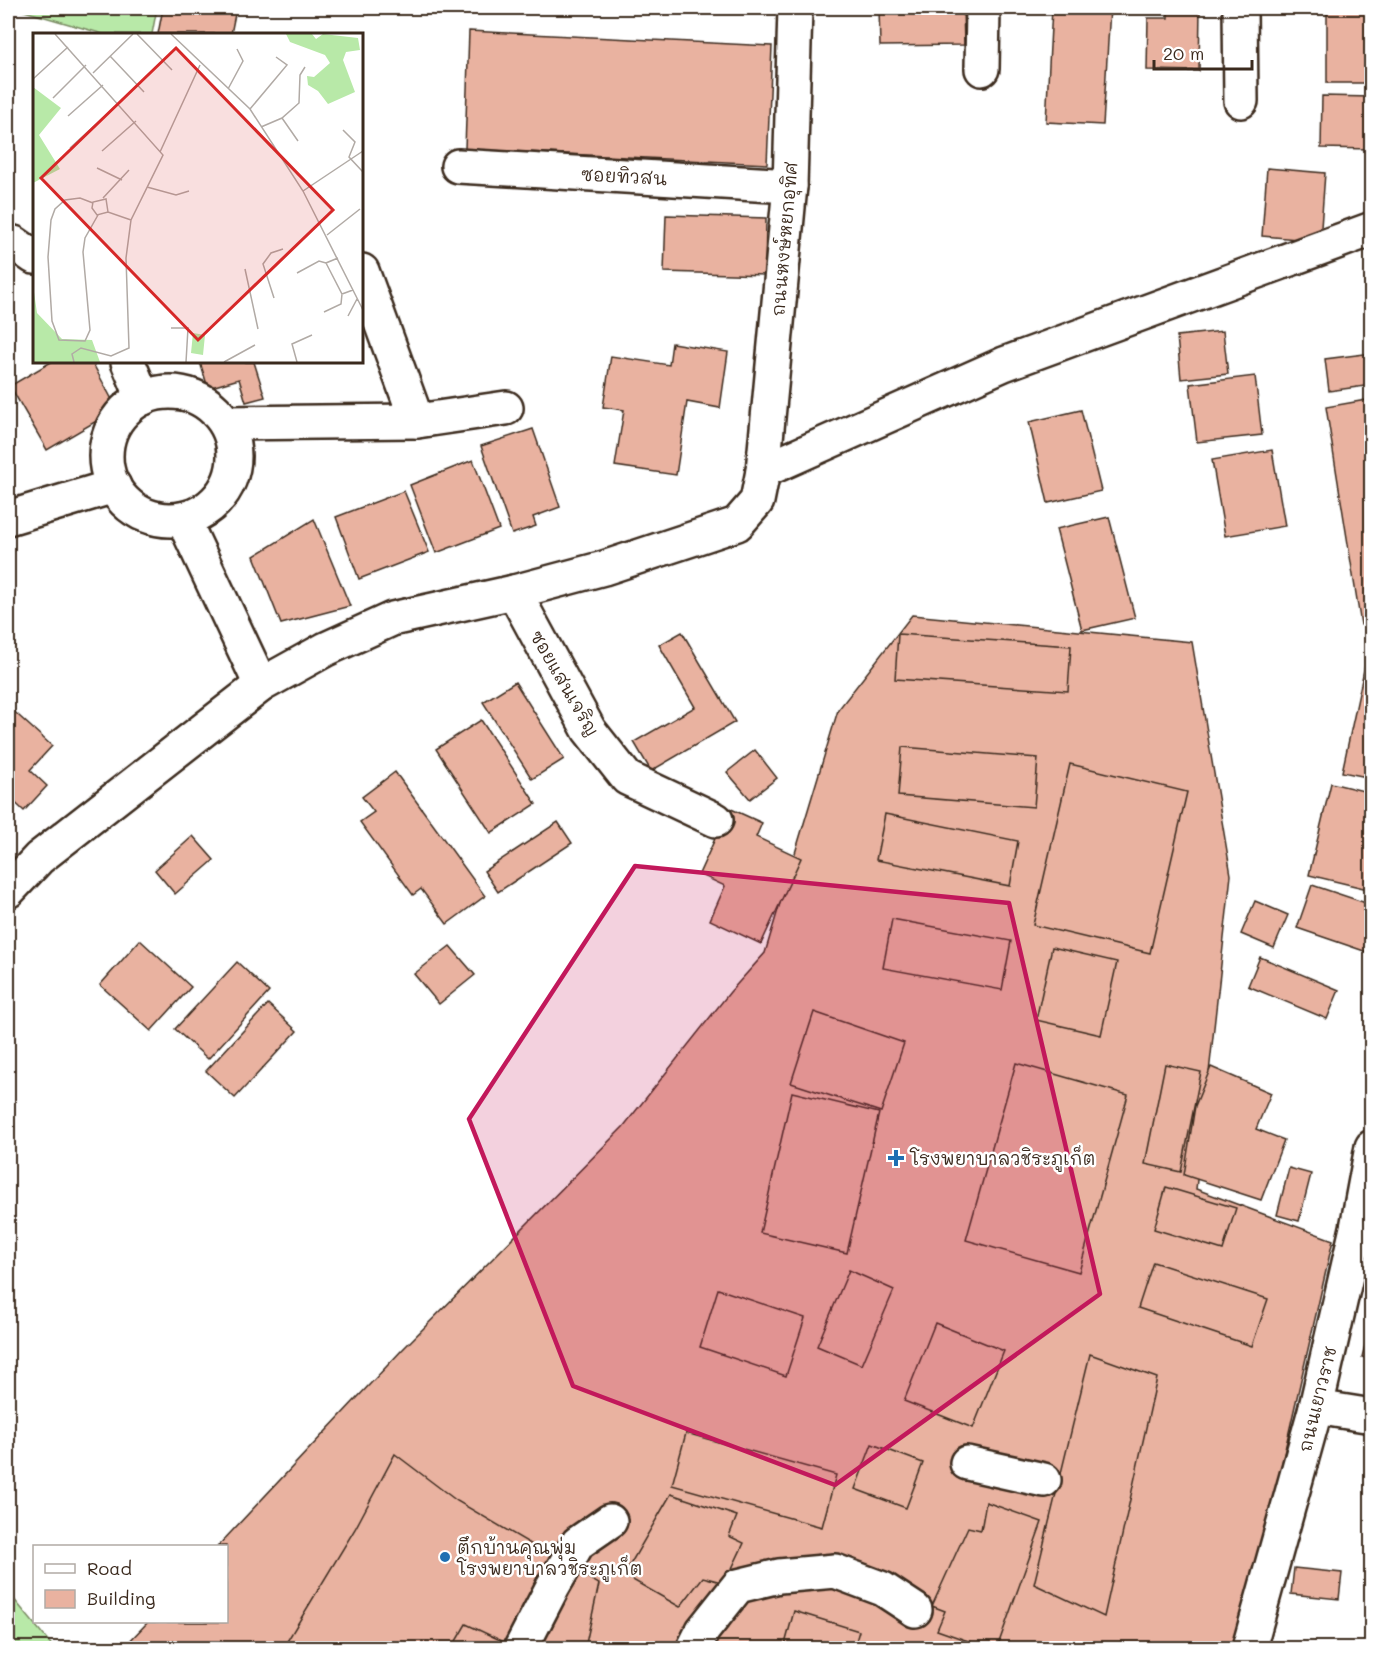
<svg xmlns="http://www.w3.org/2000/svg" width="1379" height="1656" font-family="Mali,'Playpen Sans Thai',sans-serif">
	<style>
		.green { fill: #b8e9a8; stroke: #7a8a63; stroke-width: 1.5 }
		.building { fill: #e9b2a0; stroke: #3b2a1e; stroke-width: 1.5 }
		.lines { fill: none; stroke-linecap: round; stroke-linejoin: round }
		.minor-casing { stroke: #3b2a1e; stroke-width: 38 }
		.major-casing { stroke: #3b2a1e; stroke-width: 38 }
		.minor { stroke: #fff; stroke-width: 33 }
		.major { stroke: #fff; stroke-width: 33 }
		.marked { fill: #c2185b; fill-opacity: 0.2; stroke: #c2185b; stroke-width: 4.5; stroke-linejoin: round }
		.poi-dot { fill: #1f6fb2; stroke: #fff; stroke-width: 2 }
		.labels { text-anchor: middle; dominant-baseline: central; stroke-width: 5; stroke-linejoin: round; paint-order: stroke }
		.street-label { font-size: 18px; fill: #3b2a1e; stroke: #fff }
		.poi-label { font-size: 18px; fill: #3b2a1e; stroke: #fff; text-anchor: start }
		.inset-road { fill: none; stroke: #b1aaa5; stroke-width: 1.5 }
		.view { fill: #d62828; fill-opacity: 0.15; stroke: #d62828; stroke-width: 3 }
		.inset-edge { fill: none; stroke: #3b2a1e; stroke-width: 3 }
	</style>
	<rect width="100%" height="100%" fill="#fff"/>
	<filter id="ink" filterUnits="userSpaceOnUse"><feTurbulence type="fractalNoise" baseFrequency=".0167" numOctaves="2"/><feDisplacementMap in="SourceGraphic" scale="12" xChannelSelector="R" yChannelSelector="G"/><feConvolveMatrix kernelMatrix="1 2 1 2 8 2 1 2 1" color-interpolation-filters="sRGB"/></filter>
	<g filter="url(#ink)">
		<g class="green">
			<polygon points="14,8 157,8 152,34 103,34"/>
			<polygon points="13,1598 54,1648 8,1648 8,1603"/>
		</g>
		<g class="building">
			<polygon points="163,8 250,8 249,11 236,9 231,34 158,34"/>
			<polygon points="879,8 963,8 964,45 880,46"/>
			<polygon points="1052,8 1110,8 1103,125 1046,122"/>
			<polygon points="1168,8 1200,8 1199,71 1147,70 1148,18 1168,18"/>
			<rect x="1327" y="8" width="45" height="75"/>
			<polygon points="469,31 772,46 767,164 465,149"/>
			<polygon points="1322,96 1372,97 1372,149 1321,148"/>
			<polygon points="1267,168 1325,173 1320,241 1262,236"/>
			<polygon points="666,215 766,218 765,275 664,272"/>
			<polygon points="1223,331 1228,374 1181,379 1177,336"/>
			<polygon points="672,343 728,352 720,408 687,402 676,475 615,466 624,410 603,407 611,356 669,365"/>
			<polygon points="1372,353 1372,385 1329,391 1325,359"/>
			<polygon points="51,362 92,362 117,409 47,450 10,386"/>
			<polygon points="200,362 254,362 265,397 246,402 239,379 208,388"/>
			<polygon points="1255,376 1262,435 1197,442 1190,384"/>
			<polygon points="1372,399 1372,623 1361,625 1326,407"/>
			<polygon points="1081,410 1101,491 1048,503 1029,422"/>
			<polygon points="533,429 560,507 533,517 536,526 512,534 481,446"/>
			<polygon points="1272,450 1285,526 1225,536 1212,460"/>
			<polygon points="473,460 499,529 436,553 410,485"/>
			<polygon points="404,491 429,552 359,579 336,517"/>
			<polygon points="1109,517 1135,618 1082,630 1056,529"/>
			<polygon points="314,519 350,606 281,624 254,556"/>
			<polygon points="912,615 1192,642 1231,875 1196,1189 1333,1240 1256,1576 1230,1648 123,1648 148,1622 226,1622 226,1546 218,1546 402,1350 623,1127 730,992 765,953 838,710"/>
			<polygon points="682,632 735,722 651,771 634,742 695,707 659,645"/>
			<polygon points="898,634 1071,646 1068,691 895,679"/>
			<polygon points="1370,642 1372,642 1372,778 1342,772"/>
			<polygon points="515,682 564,759 532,779 483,702"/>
			<polygon points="8,706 52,746 30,770 47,786 24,811 8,796"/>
			<polygon points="481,720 536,804 491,833 436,749"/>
			<polygon points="902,747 1038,758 1034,807 898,796"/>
			<polygon points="755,750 777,778 750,799 727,772"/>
			<polygon points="1070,764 1187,792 1150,953 1033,925"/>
			<polygon points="395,772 485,896 447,924 421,889 413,895 360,822 374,812 362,797"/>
			<polygon points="1331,783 1372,793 1372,890 1309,875"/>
			<polygon points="729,808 762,823 756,837 801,858 761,944 710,920 725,886 699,874"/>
			<polygon points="885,814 1018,841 1010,886 876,860"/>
			<polygon points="558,822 572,843 498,892 484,871"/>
			<polygon points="193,836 214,860 175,894 155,870"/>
			<polygon points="1312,885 1372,905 1372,938 1367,952 1297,928"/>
			<polygon points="1255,901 1288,915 1274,948 1241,934"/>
			<polygon points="892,919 1011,941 1002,990 883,968"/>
			<polygon points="140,940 191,987 151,1031 100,985"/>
			<polygon points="450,946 475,975 439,1004 414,974"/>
			<polygon points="1052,947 1117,962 1101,1035 1036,1020"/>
			<polygon points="1260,957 1339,990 1327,1019 1248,986"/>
			<polygon points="237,962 269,992 208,1059 175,1029"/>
			<polygon points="268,1004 297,1031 235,1098 206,1071"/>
			<polygon points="814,1012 904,1043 881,1112 791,1083"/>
			<polygon points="1016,1063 1128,1095 1079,1272 966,1240"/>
			<polygon points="1165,1064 1201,1072 1181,1172 1145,1164"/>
			<polygon points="1211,1067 1271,1093 1256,1129 1284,1140 1261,1200 1184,1175 1195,1106"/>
			<polygon points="792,1092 879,1113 847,1253 760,1233"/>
			<polygon points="1289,1168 1311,1174 1299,1221 1277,1215"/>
			<polygon points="1166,1187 1236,1208 1223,1250 1154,1229"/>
			<polygon points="1153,1262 1268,1299 1252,1346 1138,1308"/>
			<polygon points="849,1270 894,1290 862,1365 817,1346"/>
			<polygon points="718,1289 805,1318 786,1376 700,1347"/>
			<polygon points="1372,1318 1372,1360 1362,1357"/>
			<polygon points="935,1323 1004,1351 973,1428 904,1401"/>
			<polygon points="1090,1354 1157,1378 1104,1617 1034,1584"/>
			<polygon points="686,1433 836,1475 822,1527 672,1485"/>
			<polygon points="872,1444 923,1463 906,1508 855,1489"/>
			<polygon points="395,1454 457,1501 599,1584 585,1648 517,1648 466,1624 452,1648 283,1648 355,1529"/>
			<polygon points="671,1494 737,1516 729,1536 744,1543 725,1583 703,1577 680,1607 624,1575"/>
			<polygon points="986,1502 1042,1522 997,1648 988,1648 937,1630 945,1611 932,1606 968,1527 981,1530"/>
			<polygon points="1294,1568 1342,1573 1339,1599 1291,1594"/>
			<polygon points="794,1611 859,1631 854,1648 784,1648"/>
		</g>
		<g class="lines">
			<g class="minor-casing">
				<g id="minor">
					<polyline points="1240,8 1241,101"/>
					<polyline points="982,69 983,8"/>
					<polyline points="458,166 790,186"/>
					<polyline points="8,242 14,243 34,257"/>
					<polyline points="362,271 417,421"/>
					<polyline points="128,362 143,398"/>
					<circle cx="170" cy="456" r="64"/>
					<polyline points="226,423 417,421 506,408"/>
					<polyline points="763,471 1004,364 1372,229"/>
					<polyline points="8,518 114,486"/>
					<polyline points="183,519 261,685"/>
					<polyline points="514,592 589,730 627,778 716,820"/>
					<polyline points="8,891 39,858 261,685 326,649 392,619 514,592 604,568 737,524 757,501 763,471 790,186 795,8"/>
					<polyline points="1316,1407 1372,1416"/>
					<polyline points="967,1463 1044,1480"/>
					<polyline points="521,1648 553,1586 578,1543 610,1521"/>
					<polyline points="694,1648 703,1630 738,1586 779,1576 835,1571 883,1589 915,1610"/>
				</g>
			</g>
			<g class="major-casing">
				<polyline id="major" points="1249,1648 1316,1407 1357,1228 1372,1147"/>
			</g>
			<use href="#minor" class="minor"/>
			<use href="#major" class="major"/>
		</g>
	</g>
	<path class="marked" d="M635,866L1009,903L1100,1294L835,1485L573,1386L469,1119Z"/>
	<g class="poi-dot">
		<path d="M893 1149h6v6h6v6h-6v6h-6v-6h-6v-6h6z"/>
		<circle cx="445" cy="1557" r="6"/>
	</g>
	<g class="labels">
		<g class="street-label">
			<text transform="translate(624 176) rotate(3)">ซอยทิวสน</text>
			<text transform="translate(784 239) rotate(-85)">ถนนหงษ์หยกอุทิศ</text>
			<text transform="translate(565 683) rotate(60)">ซอยแสนเจริญ</text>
			<text transform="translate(1317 1399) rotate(-76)">ถนนเยาวราช</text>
		</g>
		<g class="poi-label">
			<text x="910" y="1158">โรงพยาบาลวชิระภูเก็ต</text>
			<text x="457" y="1547">ตึกบ้านคุณพุ่ม<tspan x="457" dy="21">โรงพยาบาลวชิระภูเก็ต</tspan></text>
		</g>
	</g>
	<g transform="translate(33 33)">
		<rect width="330" height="330" fill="#fff"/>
		<path d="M253,1H279L283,6L290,1L325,5L327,17L313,19L310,27L322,59L295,71L285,58L275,52L274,43L281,44L297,30L292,22L257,9ZM0,54L28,75L6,102L27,136L0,150ZM0,252L4,280L29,306L59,307L67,329H0ZM160,300L172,302L170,322L158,320Z" fill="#b8e9a8"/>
		<path class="inset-road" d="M22,1L130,122L98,187L93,225L96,315L78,323L48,315L39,321L41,329M104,1L139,37M138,1L217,76L270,158L330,277M77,23L111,59M60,40L100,1M0,46L35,14M195,56L210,28L204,16M20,65L53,32M217,76L254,32L243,24M35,83L70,52M249,85L265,108M228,94L249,85L266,70L267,42L272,34M310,97L322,109L316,124L330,139M37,115L86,70M69,118L103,88M127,119L167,32M64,135L89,147M114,154L143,162L156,158M270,158L330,118M70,165L96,137M60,170L47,165L32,167L22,176L18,187L15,224L19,288L26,307L52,308L57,297L50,219L52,205L65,182M75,179L73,166L60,169L59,175L64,182L75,179L98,187M294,202L327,176M305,225L293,230L309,261L320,257M212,236L225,296M264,240L286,228L293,230M241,265L230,231L238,220L250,216M291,279L308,271L309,261M315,283L324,266M138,295H155L153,329M191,329L222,312M264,329L259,311L279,302"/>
		<path class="view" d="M143,15L300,177L165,307L8,145Z"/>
		<rect width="330" height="330" class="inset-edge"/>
	</g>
	<rect width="1379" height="1656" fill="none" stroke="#fff" stroke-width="30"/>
	<rect x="15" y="15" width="1349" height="1626" fill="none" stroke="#3b2a1e" stroke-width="2" filter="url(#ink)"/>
	<rect x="33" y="1545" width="195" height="78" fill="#ffffff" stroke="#b1aaa5" stroke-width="1.5"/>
	<rect x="45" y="1564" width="30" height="9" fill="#ffffff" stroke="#b1aaa5" stroke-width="1.5"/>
	<text x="87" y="1575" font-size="18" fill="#3b2a1e">Road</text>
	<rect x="45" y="1590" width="30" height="18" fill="#e9b2a0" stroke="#b1aaa5" stroke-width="1.5"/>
	<text x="87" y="1605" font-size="18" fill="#3b2a1e">Building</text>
	<path d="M1154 60v9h98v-9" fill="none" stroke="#3b2a1e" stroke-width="3"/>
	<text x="1163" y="60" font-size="18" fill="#3b2a1e" stroke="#ffffff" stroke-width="4.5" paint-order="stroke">20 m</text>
</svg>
